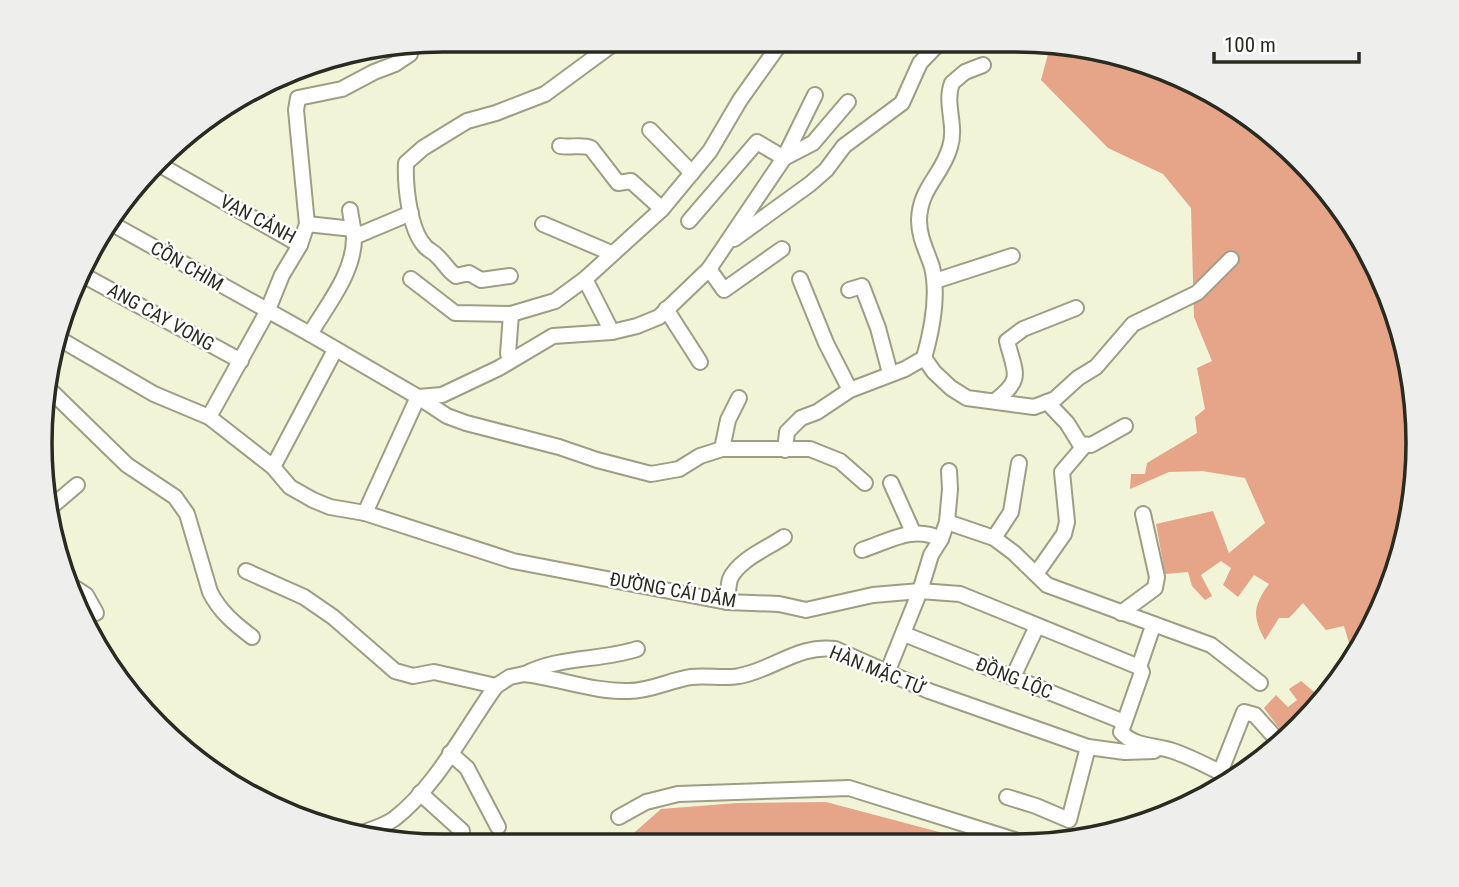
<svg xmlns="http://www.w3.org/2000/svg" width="1459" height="887" font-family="'Roboto Condensed',sans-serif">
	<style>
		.forest { fill: #e6a489 }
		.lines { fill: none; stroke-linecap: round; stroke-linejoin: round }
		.minor-casing { stroke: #9d9e84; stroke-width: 18 }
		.minor { stroke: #fff; stroke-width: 14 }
		.labels { text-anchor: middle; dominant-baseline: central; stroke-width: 5; stroke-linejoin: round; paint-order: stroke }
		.street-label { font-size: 19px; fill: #2a2b20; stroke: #fff }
		.rim { fill: none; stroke: #2a2b20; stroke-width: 3.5 }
	</style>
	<rect width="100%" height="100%" fill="#f2f4d7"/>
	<g class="forest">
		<path d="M1051,43L1146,62L1240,108L1351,220L1411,365V523L1354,660L1344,626L1326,630L1303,603L1289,618H1279L1265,640C1252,616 1253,606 1269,584L1254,575L1238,597L1223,585L1231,568L1221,561L1201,575L1212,596L1205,600L1192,586L1188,572L1165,574L1156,524L1213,511L1229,553L1265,523L1245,478L1202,471L1169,472L1130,489L1131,474H1145L1147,463L1197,433L1195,417L1205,409L1197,368L1212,361L1194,317L1191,208L1163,174L1108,148L1041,80Z"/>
		<polygon points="1301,681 1324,700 1300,729 1287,739 1264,708 1276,695 1288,707 1297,700 1289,689"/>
		<polygon points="826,802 992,846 619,846 661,809 737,803"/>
	</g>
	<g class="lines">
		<g class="minor-casing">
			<g id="minor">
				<polyline points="650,130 692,173"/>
				<path d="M560,146C571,148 581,144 591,148L618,183L631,181L662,209"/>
				<polyline points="160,165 300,245 307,224 353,229"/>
				<polyline points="107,221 310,334 418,397 447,416 466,423 559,447 597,460 651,474 679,469 700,456 722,449 810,449 840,461 865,483"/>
				<polyline points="689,221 757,142 784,158 813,143 848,102"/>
				<polyline points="307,224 296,110 298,98 342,89 374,72 395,64 410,54"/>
				<polyline points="543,224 611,253"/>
				<polyline points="354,237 411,213"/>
				<polyline points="734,239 810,184 826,170 844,146 902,103 920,63 941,41"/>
				<polyline points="709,269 724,290 782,249"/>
				<polyline points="81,274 241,361"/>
				<path d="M510,276L481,280L469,273L456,276C447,270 445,263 437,256C433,251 427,250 424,245C409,228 405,184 406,163L423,148L467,121L496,113L545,94L617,41"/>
				<polyline points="411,279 455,313 511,314 555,301 585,279 662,209 710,151 740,100 782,41"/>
				<polyline points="585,279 612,332"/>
				<polyline points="800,279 826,343 850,390"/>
				<polyline points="935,281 1012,256"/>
				<polyline points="849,290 862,286 878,328 890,373"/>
				<polyline points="666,309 700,362"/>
				<polyline points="511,314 508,354 513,359"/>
				<path d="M310,334C327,305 354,273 354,238C354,229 351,219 350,210"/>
				<path d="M58,338L154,394L209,417L273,467L290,487L313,500L330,507L365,513L513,561L727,602L779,604L806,610L873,595L920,591L960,594L1139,667L1142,672L1121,732C1134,747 1155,745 1173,751C1194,758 1214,770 1235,779"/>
				<path d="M924,358C932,330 939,296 932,267C927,251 919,238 919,220C920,187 942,176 950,147C957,125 944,104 952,83L965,72L983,65"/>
				<path d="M49,389L127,465L175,497L187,514L210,592C220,612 235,624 252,637"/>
				<path d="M995,401C1024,379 1015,373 1007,341L1023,329L1076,308"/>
				<polyline points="1047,402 1067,423 1080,444 1091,445 1125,426"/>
				<polyline points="209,417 267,312 282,275 300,245"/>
				<polyline points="722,449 728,420 739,398"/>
				<polyline points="785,450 787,432 801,418 817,412 850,390 905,369 924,358 934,372 951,388 967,398 1034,407 1055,399 1078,378 1096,367 1133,324 1197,293 1231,259"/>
				<polyline points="273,467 335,350"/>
				<polyline points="891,483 913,532"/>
				<polyline points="51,507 77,485"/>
				<polyline points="365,513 418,397 442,395 499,368 553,336 612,332 637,326 659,317 709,269 784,158 815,95"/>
				<polyline points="947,522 994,538 1014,553 1047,585 1211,645 1260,683"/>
				<polyline points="994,538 1011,512 1019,463"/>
				<path d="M862,550C890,541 912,525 941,539"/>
				<polyline points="246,571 304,597 333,617 395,671 413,676 434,672 496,686"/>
				<polyline points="1036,574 1064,534 1067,522 1062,472 1085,445"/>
				<polyline points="66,582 86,595 96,613"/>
				<path d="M727,602C728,595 728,586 730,579C738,560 768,548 784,537"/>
				<polyline points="1121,613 1155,588 1157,577 1143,514"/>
				<polyline points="904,634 1124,722"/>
				<polyline points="1139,667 1153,626"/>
				<polyline points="887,673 920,591 931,555 941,539 947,522 950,489 949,471"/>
				<path d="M525,674C560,656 600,661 637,649"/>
				<polyline points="1013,677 1037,626"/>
				<polyline points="450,753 467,768 498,827"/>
				<polyline points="1220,773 1244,712 1255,715 1281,744"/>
				<polyline points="420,793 462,831"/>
				<polyline points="1007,797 1036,806 1069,820 1088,747"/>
				<polyline points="619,817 646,802 678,794 849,788 1034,846"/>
				<path d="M359,834C370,830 384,826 394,819C436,787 465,729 496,686L510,677L524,674C559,678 593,692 629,691C651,691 670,680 691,677C707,675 724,679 739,676C773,670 799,644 835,649L929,691L1088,747L1125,752L1154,751"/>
			</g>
		</g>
		<use href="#minor" class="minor"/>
	</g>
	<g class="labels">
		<g class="street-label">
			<text transform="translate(258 219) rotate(28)">VẠN CẢNH</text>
			<text transform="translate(187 266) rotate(30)">CỒN CHÌM</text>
			<text transform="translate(161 317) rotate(29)">ANG CAY VONG</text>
			<text transform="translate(673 590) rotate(10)">ĐƯỜNG CÁI DĂM</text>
			<text transform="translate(877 670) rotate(22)">HÀN MẶC TỬ</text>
			<text transform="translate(1014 678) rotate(22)">ĐỒNG LỘC</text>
		</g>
	</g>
	<path d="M0 0H1459V887H0ZM443 52H1015A391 391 0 0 1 1406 443V443A391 391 0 0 1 1015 834H443A391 391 0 0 1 52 443V443A391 391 0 0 1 443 52Z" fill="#eeeeed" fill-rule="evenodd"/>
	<path class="rim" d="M443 52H1015A391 391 0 0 1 1406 443V443A391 391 0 0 1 1015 834H443A391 391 0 0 1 52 443V443A391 391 0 0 1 443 52Z"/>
	<path d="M1214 52v10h145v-10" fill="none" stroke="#2a2b20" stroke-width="3.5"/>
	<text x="1224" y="52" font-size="21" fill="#2a2b20" stroke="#ffffff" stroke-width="5" paint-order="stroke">100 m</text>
</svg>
